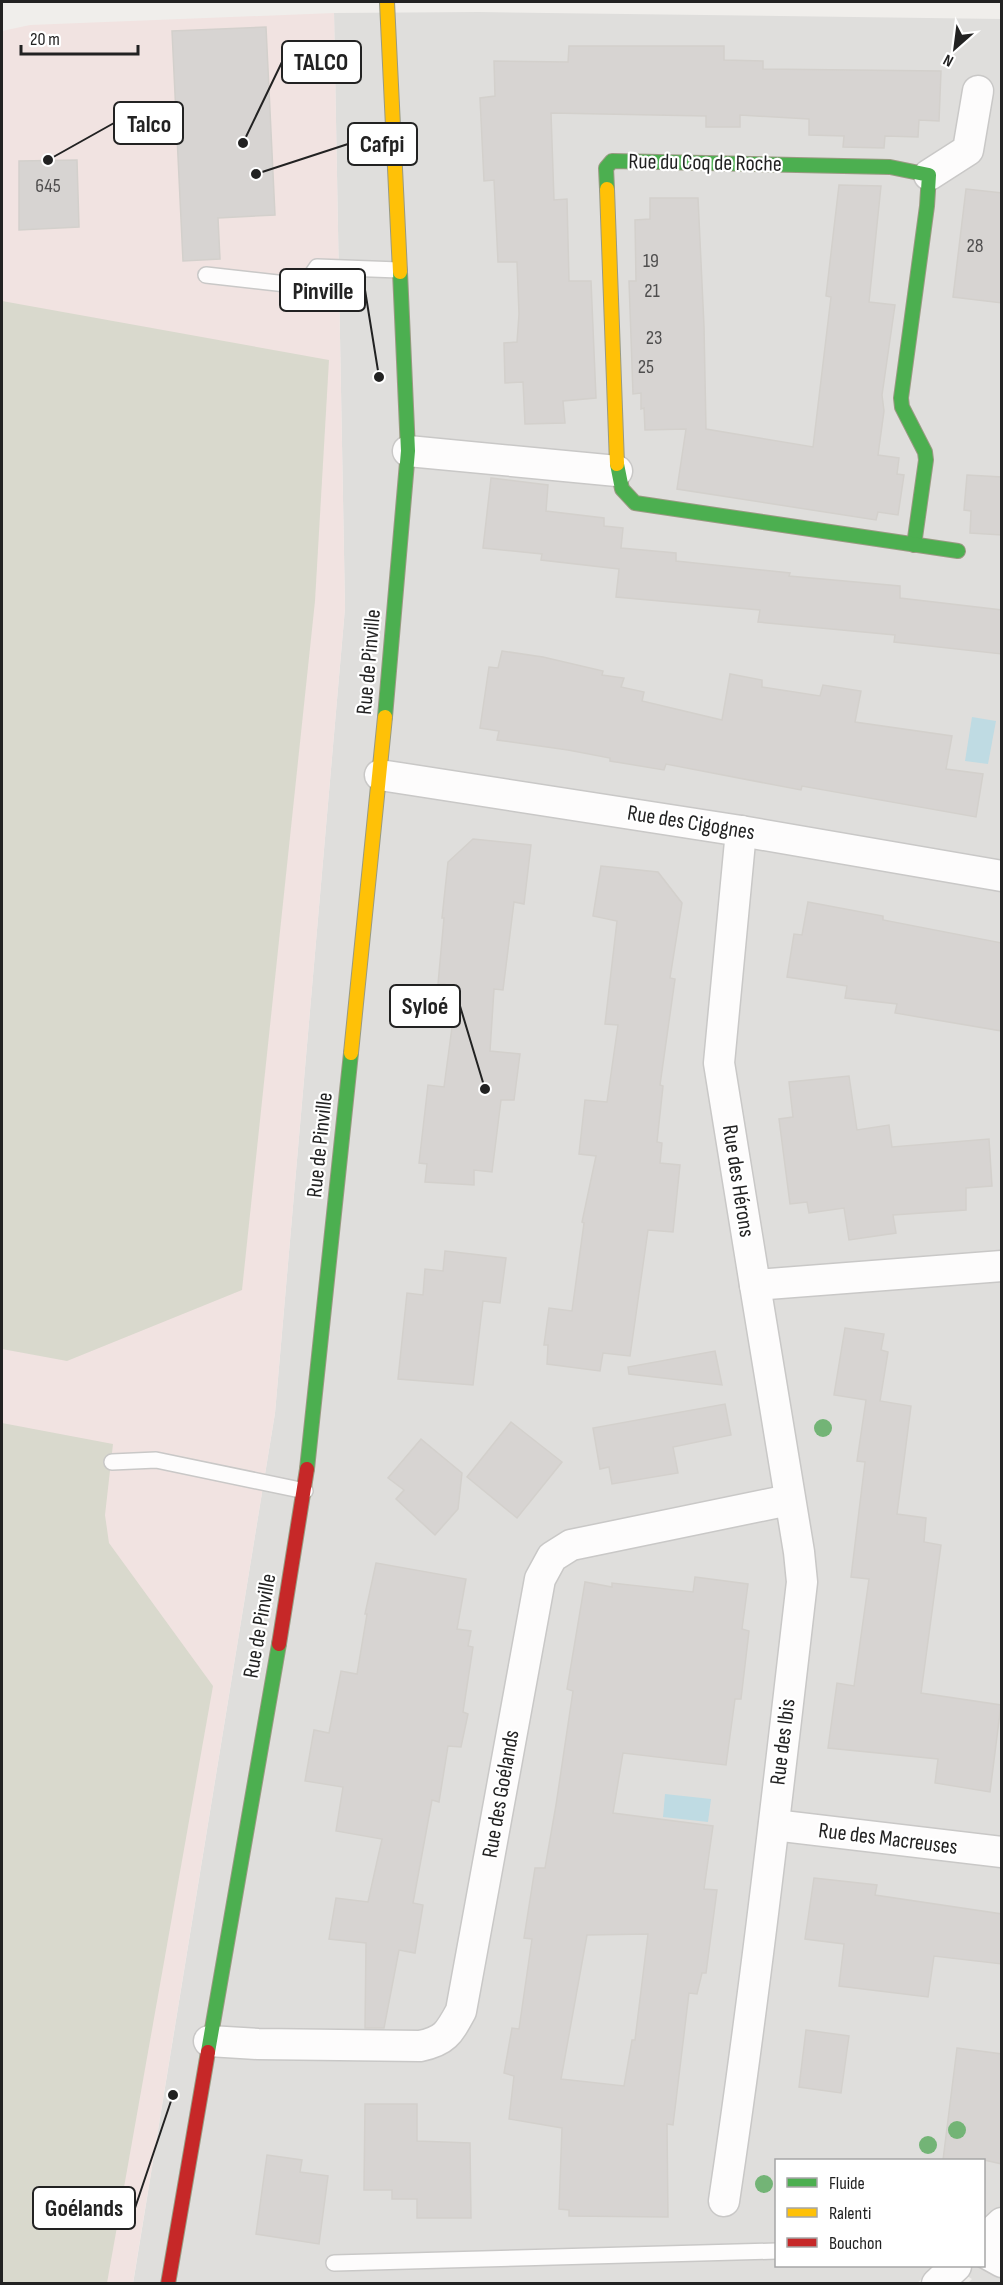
<svg xmlns="http://www.w3.org/2000/svg" width="1003" height="2285" font-family="'Sofia Sans Condensed',sans-serif">
	<style>
		.residential { fill: #dfdedc }
		.commercial { fill: #f1e3e1 }
		.construction { fill: #d9d9cd }
		.water { fill: #bfdbe3 }
		.building { fill: #d7d4d2; stroke: #d3d0cc; stroke-width: 1.5; fill-rule: evenodd }
		.lines { fill: none; stroke-linecap: round; stroke-linejoin: round }
		.lane-casing { stroke: #c9c8c7; stroke-width: 18 }
		.street-casing { stroke: #c9c8c7; stroke-width: 33 }
		.fast-casing { stroke: #999a82; stroke-width: 16 }
		.slow-casing { stroke: #999a82; stroke-width: 16 }
		.jam-casing { stroke: #999a82; stroke-width: 16 }
		.lane { stroke: #fdfcfc; stroke-width: 15 }
		.street { stroke: #fdfcfc; stroke-width: 30 }
		.fast { stroke: #4caf50; stroke-width: 14 }
		.slow { stroke: #ffc107; stroke-width: 14 }
		.jam { stroke: #c62828; stroke-width: 14 }
		.tree { fill: #73b476 }
		.labels { text-anchor: middle; dominant-baseline: central; stroke-width: 4.5; stroke-linejoin: round; paint-order: stroke }
		.number-label { font-size: 20px; fill: #4f4e4e }
		.street-label { font-size: 22px; fill: #222; stroke: #fff }
		.leader { fill: none; stroke: #222; stroke-width: 2 }
		.callout-dot { fill: #222; stroke: #fff; stroke-width: 2 }
		.callout { fill: #fff; stroke: #222; stroke-width: 2 }
		.callout-label { font-size: 24px; text-anchor: middle; font-weight: bold; fill: #222 }
	</style>
	<rect width="100%" height="100%" fill="#f0eeeb"/>
	<polygon class="residential" points="479,12 1001,19 1001,2283 968,2283 972,2279 951,2266 984,2266 984,2160 776,2160 776,2266 937,2266 916,2284 133,2284 275,1413 345,608 334,13"/>
	<polygon class="commercial" points="334,13 345,608 275,1413 133,2283 2,2283 2,31 30,25"/>
	<g class="construction">
		<polygon points="2,301 329,360 315,601 242,1290 67,1361 2,1349"/>
		<polygon points="2,1423 113,1444 105,1515 109,1543 213,1686 107,2283 2,2283"/>
	</g>
	<g class="water">
		<polygon points="972,717 996,721 988,764 965,761"/>
		<polygon points="665,1794 711,1799 708,1822 663,1817"/>
	</g>
	<g class="building">
		<polygon points="266,27 275,215 218,218 220,259 183,261 172,31"/>
		<polygon points="569,46 724,46 724,60 763,61 763,69 941,71 939,121 919,120 918,137 885,136 884,148 843,147 844,136 809,135 809,119 740,115 740,127 706,127 706,116 551,113 554,200 567,199 569,281 591,281 596,398 563,401 565,423 525,424 523,382 505,383 504,343 517,342 519,314 517,262 498,262 494,180 484,181 480,98 495,96 494,61 568,62"/>
		<polygon points="77,160 79,227 19,230 19,161"/>
		<polygon points="839,185 881,186 869,302 895,305 882,395 884,411 878,455 899,458 897,474 904,475 898,515 878,512 876,520 677,489 686,429 645,430 644,408 641,409 641,393 633,394 629,281 636,281 635,220 650,219 650,198 698,198 704,326 706,429 813,447 831,297 826,296"/>
		<polygon points="966,189 1002,193 1002,303 953,297"/>
		<polygon points="967,475 1002,477 1002,535 970,533 971,511 964,510"/>
		<polygon points="491,478 548,485 546,511 604,518 604,526 623,528 621,548 676,553 676,561 790,573 789,576 900,586 900,598 1002,610 1002,654 894,642 895,635 758,622 760,610 616,597 619,569 541,560 542,554 483,548"/>
		<polygon points="502,651 543,657 603,671 602,675 624,678 621,687 644,692 642,701 722,720 730,674 762,680 762,687 820,696 823,685 861,691 855,722 952,736 946,769 983,774 976,817 802,786 801,790 666,764 664,770 610,761 610,758 568,750 497,740 499,731 480,728 489,667 498,668"/>
		<polygon points="473,839 531,845 524,904 514,902 503,990 494,989 490,1051 520,1054 514,1100 501,1100 492,1172 474,1170 474,1185 425,1182 427,1164 419,1163 428,1085 444,1087 455,1005 444,1004 445,984 438,984 444,918 442,918 448,862"/>
		<polygon points="601,866 658,872 682,903 670,978 675,979 660,1085 663,1086 657,1142 662,1143 660,1163 680,1165 673,1232 648,1230 630,1356 603,1353 600,1371 547,1364 548,1345 544,1345 549,1308 572,1311 584,1223 582,1222 596,1156 579,1154 585,1100 607,1102 618,1025 605,1024 617,921 593,916"/>
		<polygon points="808,902 883,916 883,920 1002,943 1002,1031 895,1013 897,1004 845,998 847,986 787,977 794,934 802,935"/>
		<polygon points="849,1076 857,1130 889,1125 892,1147 989,1139 992,1186 966,1188 966,1210 893,1215 896,1233 849,1240 844,1208 809,1213 807,1202 790,1204 779,1119 793,1117 789,1082"/>
		<polygon points="445,1251 506,1258 500,1303 483,1301 473,1385 398,1379 407,1293 423,1295 425,1269 443,1271"/>
		<polygon points="845,1328 884,1334 881,1350 888,1352 880,1401 911,1406 897,1514 926,1518 924,1542 941,1545 921,1693 1001,1705 990,1792 935,1783 938,1759 828,1748 837,1683 854,1686 869,1579 851,1577 865,1462 857,1461 866,1400 834,1395"/>
		<polygon points="715,1351 722,1385 629,1374 628,1367"/>
		<polygon points="725,1404 731,1435 673,1447 678,1473 612,1484 609,1467 600,1469 593,1428"/>
		<polygon points="511,1422 562,1462 517,1518 467,1477"/>
		<polygon points="421,1439 462,1473 458,1509 435,1535 396,1499 404,1490 388,1478"/>
		<polygon points="376,1563 466,1579 457,1629 471,1631 468,1646 473,1647 463,1712 468,1714 461,1747 448,1746 439,1802 432,1800 413,1903 423,1905 415,1953 399,1950 384,2028 365,2028 366,1943 329,1939 336,1898 368,1902 382,1839 336,1831 343,1787 305,1781 314,1730 329,1733 341,1671 357,1674 367,1614 365,1614"/>
		<path d="M695,1577L748,1584L742,1629L749,1631L741,1699H735L726,1765L623,1753L613,1813L713,1826L704,1889L717,1890L706,1973H702L697,1994L689,1993L673,2125L667,2124L668,2217L569,2216V2210L559,2209L562,2128L509,2119L514,2076L504,2073L512,2028L519,2029L532,1939L524,1938L535,1868H545L556,1805L573,1691L567,1689L585,1582L612,1587V1583L693,1592ZM648,1934L635,2040H632L624,2086L561,2079L587,1935Z"/>
		<polygon points="814,1878 877,1885 875,1895 1002,1914 1002,1964 934,1956 928,1997 839,1986 844,1944 805,1939"/>
		<polygon points="806,2030 849,2036 841,2093 799,2087"/>
		<polygon points="957,2048 1002,2054 1002,2164 984,2160 943,2160"/>
		<polygon points="365,2104 417,2104 417,2141 470,2143 471,2218 417,2218 417,2199 392,2199 392,2190 364,2190"/>
		<polygon points="267,2155 302,2160 300,2172 328,2176 319,2244 256,2234"/>
	</g>
	<g class="lines">
		<g class="lane-casing">
			<g id="lane">
				<polyline points="206,275 304,286 317,267 399,270"/>
				<polyline points="112,1462 156,1460 305,1491"/>
				<polyline points="334,2263 776,2251"/>
			</g>
		</g>
		<g class="street-casing">
			<g id="street">
				<polyline points="929,175 968,150 978,91"/>
				<polyline points="408,451 617,471"/>
				<polyline points="380,775 741,831 1002,876"/>
				<polyline points="741,831 719,1063 755,1285 1002,1266"/>
				<polyline points="774,1825 1002,1852"/>
				<path d="M209,2041L258,2044L420,2046C445,2041 449,2033 461,2011L540,1579L552,1557L571,1545L789,1500"/>
				<path d="M724,2201C755,1995 778,1789 802,1582L799,1552L755,1285"/>
				<polyline points="984,2240 1002,2223"/>
				<polyline points="984,2252 1002,2262"/>
				<polyline points="937,2284 956,2266"/>
			</g>
		</g>
		<g class="fast-casing">
			<g id="fast">
				<polyline points="607,189 606,168 612,161 890,167 929,175 927,206 901,398 902,407 925,452 926,460 914,545"/>
				<polyline points="617,464 622,489 635,503 958,551"/>
				<polyline points="385,717 408,451 400,272"/>
				<polyline points="307,1469 351,1053"/>
				<polyline points="208,2052 279,1644"/>
			</g>
		</g>
		<g class="slow-casing">
			<g id="slow">
				<polyline points="387,2 400,272"/>
				<polyline points="607,189 617,464"/>
				<polyline points="351,1053 385,717"/>
			</g>
		</g>
		<g class="jam-casing">
			<g id="jam">
				<polyline points="279,1644 307,1469"/>
				<polyline points="168,2284 208,2052"/>
			</g>
		</g>
		<use href="#lane" class="lane"/>
		<use href="#street" class="street"/>
		<use href="#fast" class="fast"/>
		<use href="#slow" class="slow"/>
		<use href="#jam" class="jam"/>
	</g>
	<g class="tree">
		<circle cx="823" cy="1428" r="9"/>
		<circle cx="957" cy="2130" r="9"/>
		<circle cx="928" cy="2145" r="9"/>
		<circle cx="764" cy="2184" r="9"/>
	</g>
	<g class="labels">
		<g class="number-label">
			<text x="48" y="186">645</text>
			<text x="975" y="246">28</text>
			<text x="651" y="261">19</text>
			<text x="652" y="291">21</text>
			<text x="654" y="338">23</text>
			<text x="646" y="367">25</text>
		</g>
		<g class="street-label">
			<text transform="translate(705 163) rotate(1)">Rue du Coq de Roche</text>
			<text transform="translate(369 662) rotate(-85)">Rue de Pinville</text>
			<text transform="translate(691 823) rotate(9)">Rue des Cigognes</text>
			<text transform="translate(320 1145) rotate(-84)">Rue de Pinville</text>
			<text transform="translate(738 1181) rotate(81)">Rue des Hérons</text>
			<text transform="translate(260 1626) rotate(-80)">Rue de Pinville</text>
			<text transform="translate(783 1742) rotate(-83)">Rue des Ibis</text>
			<text transform="translate(501 1794) rotate(-80)">Rue des Goélands</text>
			<text transform="translate(888 1839) rotate(7)">Rue des Macreuses</text>
		</g>
	</g>
	<path class="leader" d="M243 143L282 62M48 160L114 123M256 174L348 144M379 377L365 290M485 1089L460 1006M173 2095L135 2208"/>
	<g class="callout-dot">
		<circle cx="243" cy="143" r="6"/>
		<circle cx="48" cy="160" r="6"/>
		<circle cx="256" cy="174" r="6"/>
		<circle cx="379" cy="377" r="6"/>
		<circle cx="485" cy="1089" r="6"/>
		<circle cx="173" cy="2095" r="6"/>
	</g>
	<g class="callout">
		<rect x="282" y="41" width="79" height="42" rx="6"/>
		<rect x="114" y="102" width="69" height="42" rx="6"/>
		<rect x="348" y="123" width="69" height="42" rx="6"/>
		<rect x="280" y="269" width="85" height="42" rx="6"/>
		<rect x="390" y="985" width="70" height="42" rx="6"/>
		<rect x="33" y="2187" width="102" height="42" rx="6"/>
	</g>
	<g class="callout-label">
		<text x="321" y="70">TALCO</text>
		<text x="149" y="132">Talco</text>
		<text x="382" y="152">Cafpi</text>
		<text x="323" y="299">Pinville</text>
		<text x="425" y="1014">Syloé</text>
		<text x="84" y="2216">Goélands</text>
	</g>
	<rect width="1003" height="2285" fill="none" stroke="#222222" stroke-width="6"/>
	<rect x="775" y="2159" width="210" height="108" fill="#ffffff" stroke="#a7a7a7" stroke-width="1.5"/>
	<rect x="787" y="2178" width="30" height="9" fill="#4caf50" stroke="#a7a7a7" stroke-width="1.5"/>
	<text x="829" y="2189" font-size="18" fill="#222222">Fluide</text>
	<rect x="787" y="2208" width="30" height="9" fill="#ffc107" stroke="#a7a7a7" stroke-width="1.5"/>
	<text x="829" y="2219" font-size="18" fill="#222222">Ralenti</text>
	<rect x="787" y="2238" width="30" height="9" fill="#c62828" stroke="#a7a7a7" stroke-width="1.5"/>
	<text x="829" y="2249" font-size="18" fill="#222222">Bouchon</text>
	<g transform="translate(955 48) rotate(208)" stroke="#ffffff" stroke-width="4.5" paint-order="stroke">
	<path d="M0-4.5L10 22L0 15L-10 22Z" fill="#222222"/>
	<text y="-9" font-size="16" font-weight="bold" text-anchor="middle" fill="#222222">N</text>
	</g>
	<path d="M21 45v9h117v-9" fill="none" stroke="#222222" stroke-width="3"/>
	<text x="30" y="45" font-size="18" fill="#222222" stroke="#ffffff" stroke-width="4.5" paint-order="stroke">20 m</text>
</svg>
